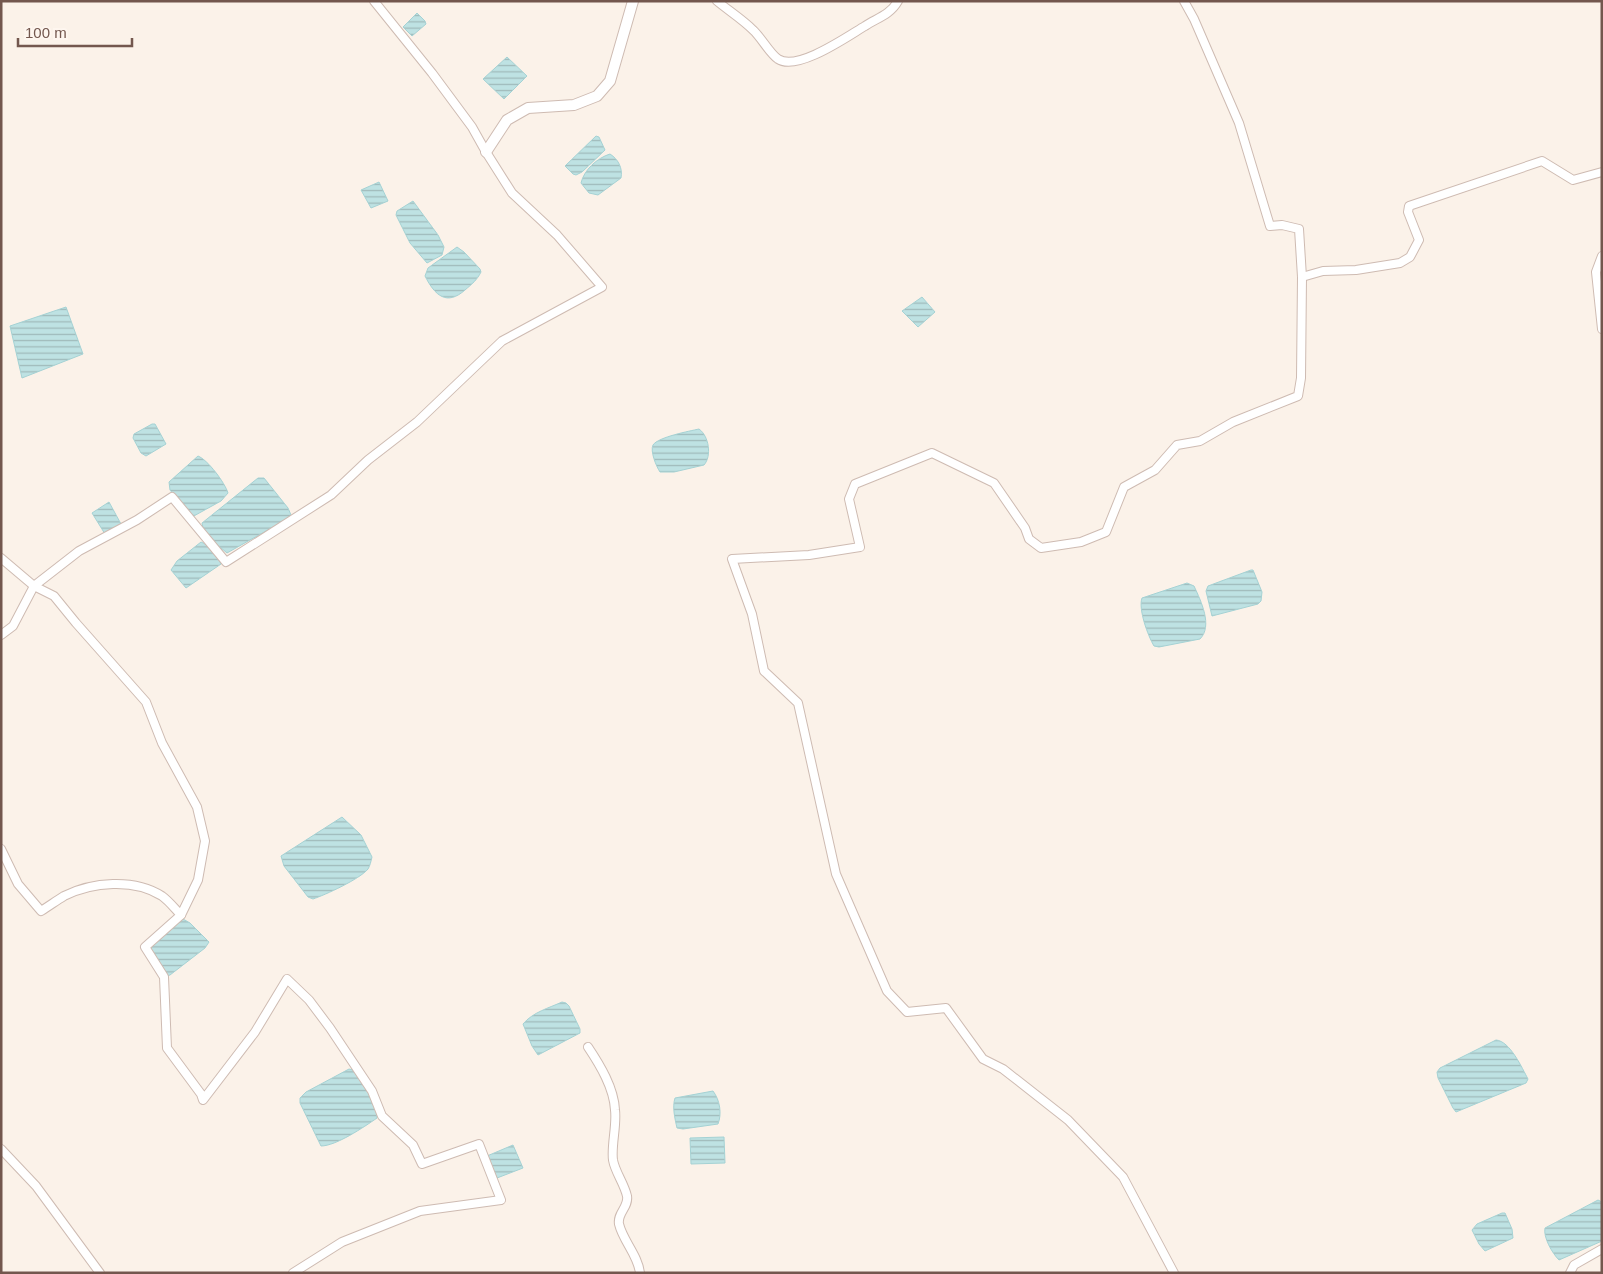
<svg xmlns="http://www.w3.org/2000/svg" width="1603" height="1274" font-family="Helvetica,sans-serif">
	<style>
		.water { fill: url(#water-rules); stroke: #a5d2d4 }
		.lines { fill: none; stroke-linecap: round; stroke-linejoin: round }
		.minor-casing { stroke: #cebbb2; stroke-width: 10 }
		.tertiary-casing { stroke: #cebbb2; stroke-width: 12 }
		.minor { stroke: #fff; stroke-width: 8 }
		.tertiary { stroke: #fff; stroke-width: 10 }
	</style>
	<defs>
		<pattern id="water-rules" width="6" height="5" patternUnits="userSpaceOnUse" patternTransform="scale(1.25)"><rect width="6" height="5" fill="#bee2e3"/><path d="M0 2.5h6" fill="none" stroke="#9fbaba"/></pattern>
	</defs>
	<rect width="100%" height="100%" fill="#fbf2e9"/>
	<g class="water">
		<polygon points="417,13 425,21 426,24 412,36 403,27"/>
		<polygon points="507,57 527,76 504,99 483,79"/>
		<polygon points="596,136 599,137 605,150 582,172 576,175 573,174 565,166"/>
		<path d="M610,154C618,159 623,168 621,178L598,195L589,193L581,183C584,170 597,158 610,154Z"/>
		<polygon points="379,182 388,201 371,208 361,190"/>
		<polygon points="413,201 438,235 444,247 442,255 427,263 410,243 396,215 397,211"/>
		<path d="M457,247L464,252L480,269L481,272C477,280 472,284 465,290C447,306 435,296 425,276L428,268Z"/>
		<polygon points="922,297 935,312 918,327 902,311"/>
		<polygon points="66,307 83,354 22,378 10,326"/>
		<polygon points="152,424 155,424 166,444 146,456 141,453 133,438 134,434"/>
		<path d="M699,429C709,436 712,456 704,465L674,472H660C656,466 650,451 653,445C658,437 690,431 699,429Z"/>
		<path d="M198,456C208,460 225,483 228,493L221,501L192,517L170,490L169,482Z"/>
		<path d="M258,478H264L288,508L291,515L289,518L227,553C218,545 203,535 202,523Z"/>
		<polygon points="109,502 121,524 105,534 92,513"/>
		<path d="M201,542C209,545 218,556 221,564L186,588L171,570L177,561Z"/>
		<polygon points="1251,570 1253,570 1262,592 1261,601 1258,604 1212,616 1206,591 1208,586"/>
		<path d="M1187,583L1194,586C1201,601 1213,626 1200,639L1159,647L1154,646C1148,636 1138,609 1142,598Z"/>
		<path d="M342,817L361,835L372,857C371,861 370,866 368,869C360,879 325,895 313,899L308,897L284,866L281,856Z"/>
		<polygon points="183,919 190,923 209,942 205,948 170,975 167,976 148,947"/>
		<path d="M562,1002L566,1003L569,1006L580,1029V1033L538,1055L532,1046L523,1024C533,1012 549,1008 562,1002Z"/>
		<path d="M1496,1040C1510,1041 1522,1068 1528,1079L1526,1083L1456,1112L1453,1108L1438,1078L1437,1072L1440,1068Z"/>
		<path d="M349,1069L353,1070C362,1082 377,1101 377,1118C364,1127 336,1146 321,1146L300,1103V1098L306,1092Z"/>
		<path d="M713,1091C720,1100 722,1114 718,1124L683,1129L677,1128C675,1119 672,1107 675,1098Z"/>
		<polygon points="724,1137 725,1163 691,1164 690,1138"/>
		<polygon points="513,1145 523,1168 497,1178 487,1156"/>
		<path d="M1598,1200L1602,1202V1241L1559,1260C1552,1253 1543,1237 1545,1228Z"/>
		<polygon points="1502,1213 1505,1213 1512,1229 1513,1238 1485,1251 1479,1244 1472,1230 1477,1224"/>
	</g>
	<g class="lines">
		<g class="minor-casing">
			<g id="minor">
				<path d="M717,1C729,11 742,19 753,30C761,37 770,54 778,59C797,72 848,36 865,26C877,18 890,15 898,1"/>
				<polyline points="1602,256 1596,272 1602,329"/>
				<polyline points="1302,277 1323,271 1356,270 1400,263 1410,257 1419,240 1408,212 1409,206 1542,161 1573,180 1602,172"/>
				<polyline points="1,558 34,586 54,596 76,623 146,702 162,743 197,807 205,841 198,880 181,915 145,947 164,977 167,1048 201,1094 203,1100 255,1032 287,979 309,1000 330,1028 372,1091 382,1116 413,1145 422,1164 479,1144 501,1200 420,1211 342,1242 293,1273"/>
				<polyline points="1,635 13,626 34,586 79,551 137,520 172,497 226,562 331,495 368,460 417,422 502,341 602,287 557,235 512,193 486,152 472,127 432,73 374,1"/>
				<path d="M1,849L18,884L41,911C49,906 56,901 64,896C92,882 134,878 162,896C169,901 175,909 181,915"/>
				<path d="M588,1047C600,1065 614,1088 615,1110C617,1125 611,1146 613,1160C615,1172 624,1183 627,1196C629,1207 617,1213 619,1224C623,1241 638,1255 640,1273"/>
				<polyline points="1,1149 36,1186 100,1273"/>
				<polyline points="1174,1273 1123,1177 1068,1120 1003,1069 983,1059 946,1008 907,1012 887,991 836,874 798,703 764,671 752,614 732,559 809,555 860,547 849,499 855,484 932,453 994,483 1025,528 1029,539 1041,548 1081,542 1106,532 1124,487 1155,470 1177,445 1200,441 1233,422 1298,396 1301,378 1302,277 1299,229 1282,225 1270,226 1239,123 1194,19 1184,1"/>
				<polyline points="1570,1273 1574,1265 1602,1249"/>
			</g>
		</g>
		<g class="tertiary-casing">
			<polyline id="tertiary" points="486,152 507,120 528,108 574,105 597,96 610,81 633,1"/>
		</g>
		<use href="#minor" class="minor"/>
		<use href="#tertiary" class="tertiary"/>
	</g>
	<rect width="1603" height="1274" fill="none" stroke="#73574e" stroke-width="5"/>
	<path d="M18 38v8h114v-8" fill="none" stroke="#73574e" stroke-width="2.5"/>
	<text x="25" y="38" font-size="15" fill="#73574e" stroke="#fef6ef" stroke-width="4" paint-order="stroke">100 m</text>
</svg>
